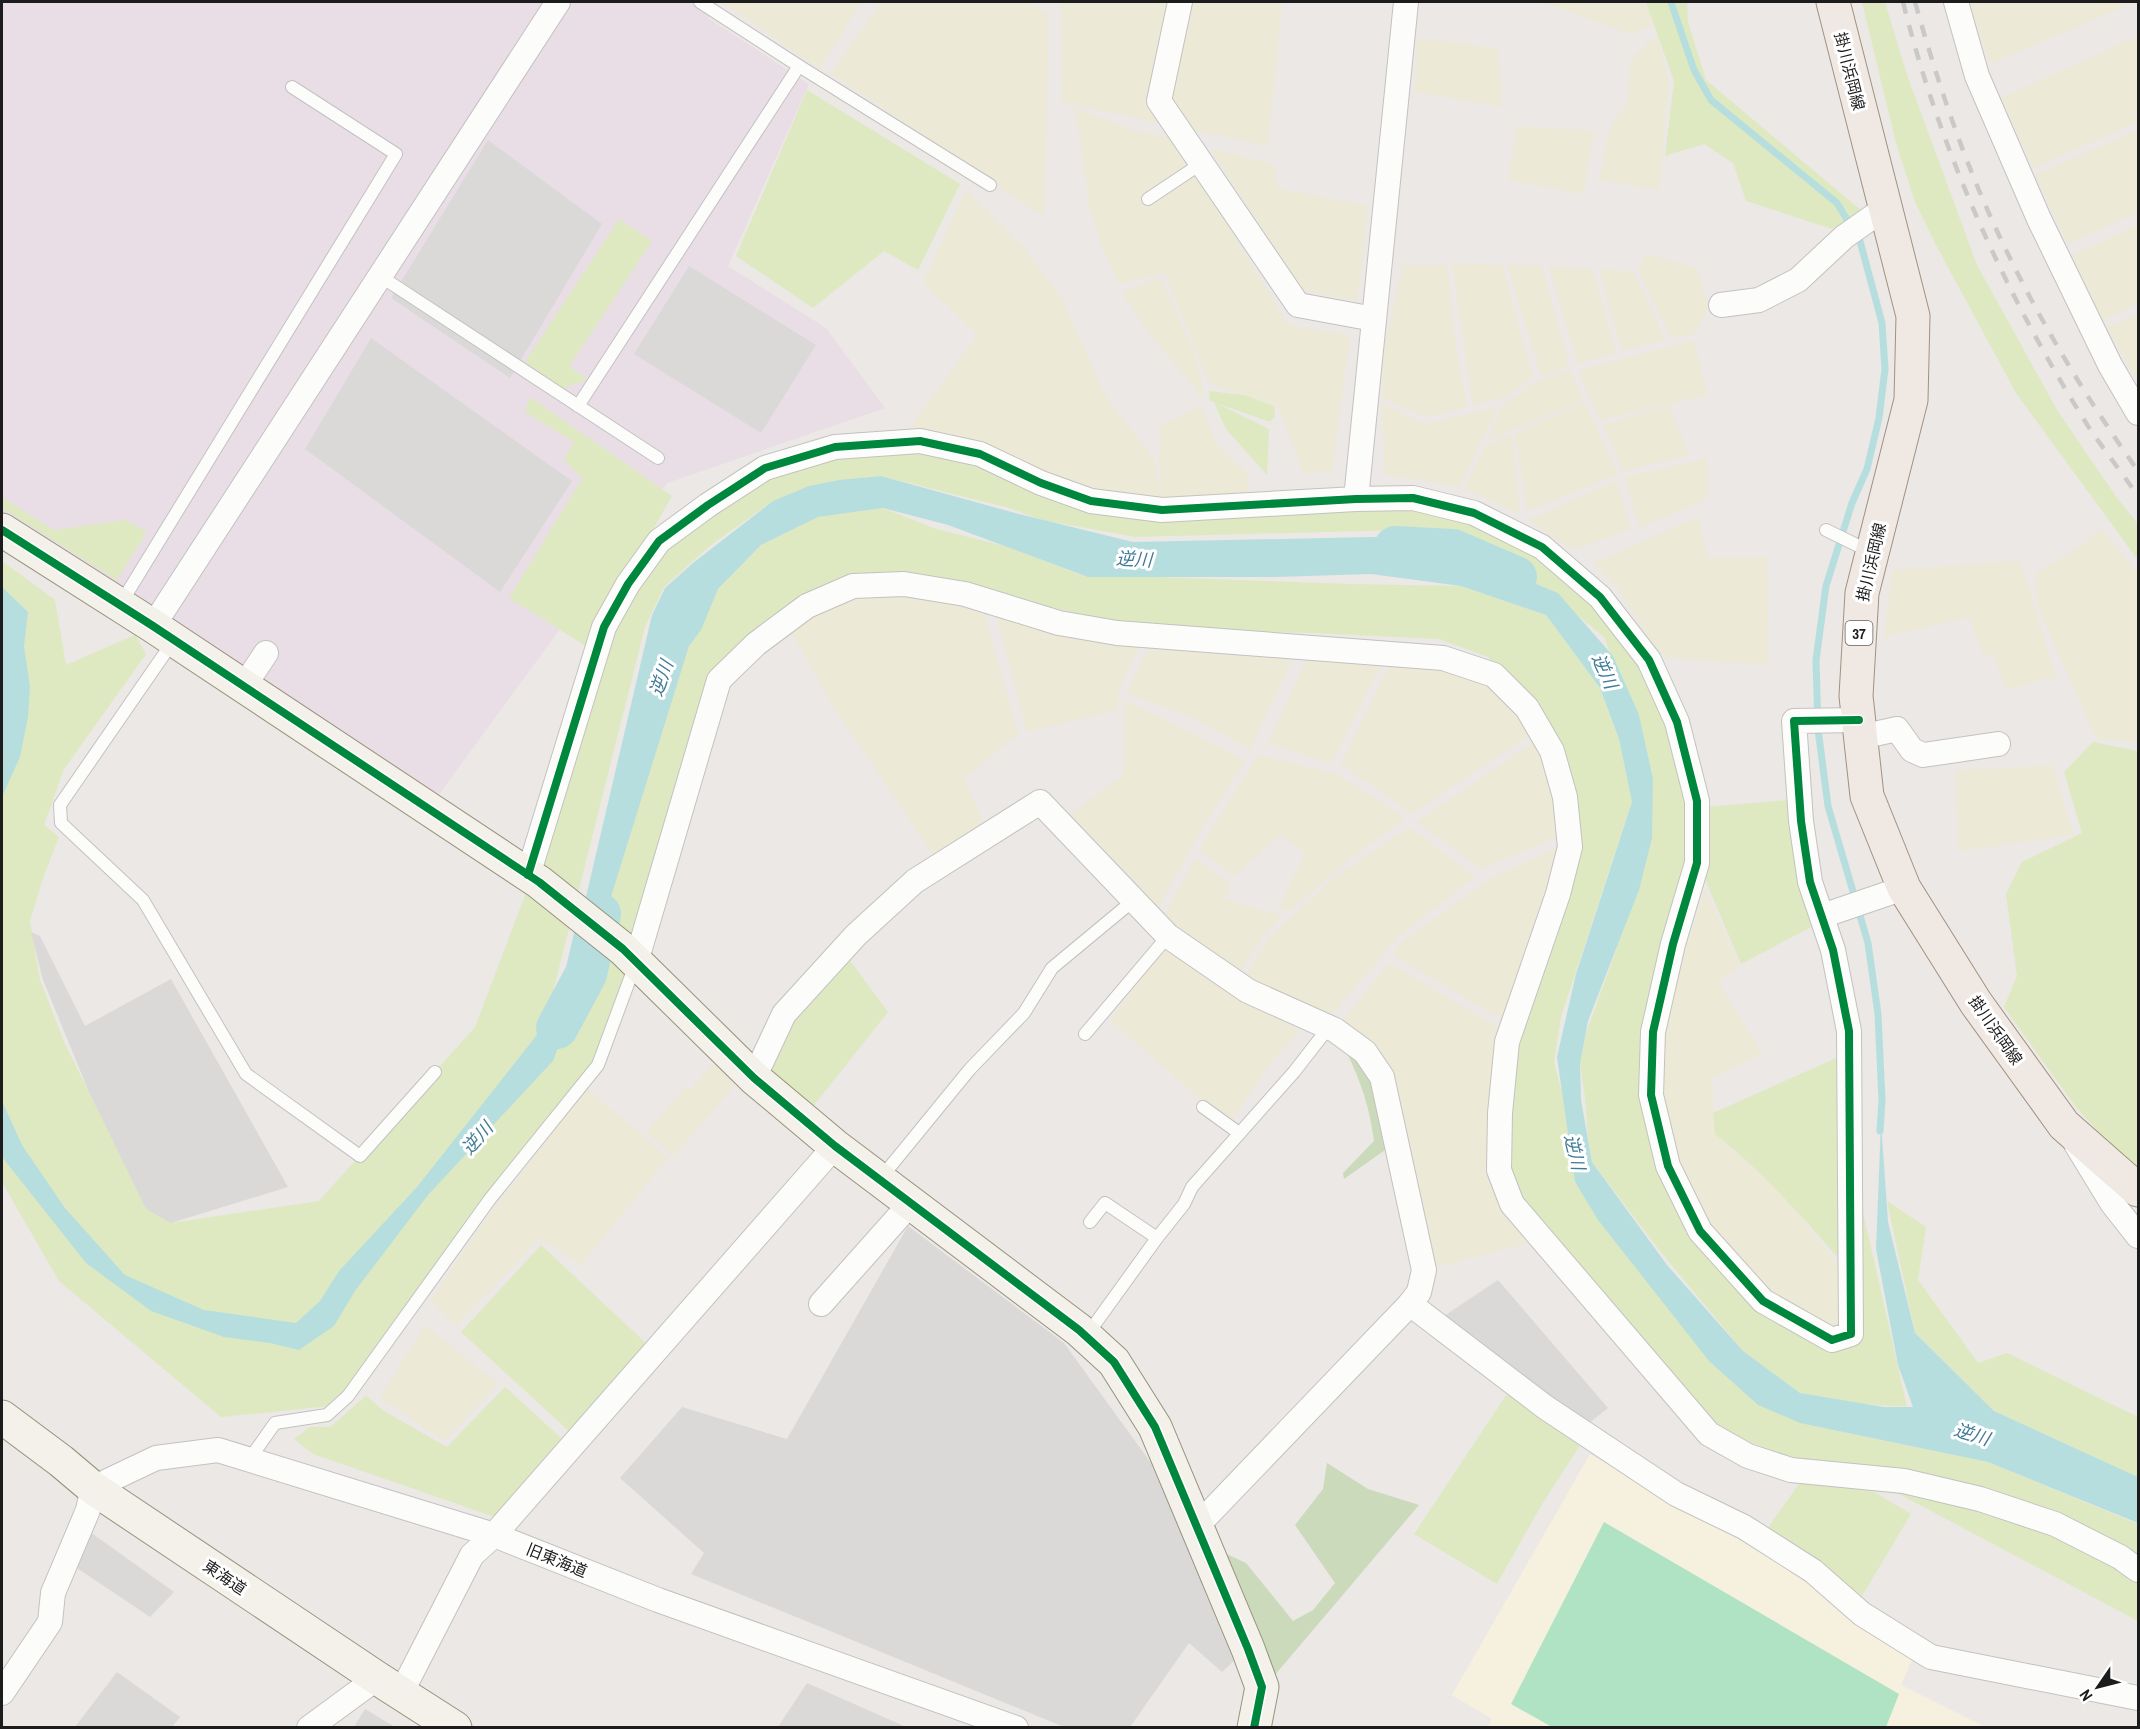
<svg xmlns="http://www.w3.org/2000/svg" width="2140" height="1729" font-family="'Archivo Narrow','Noto Sans JP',sans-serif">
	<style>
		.industrial { fill: #e9dde6 }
		.education { fill: #f6f1df }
		.farmland { fill: #ede9d7 }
		.grass { fill: #dee9c2 }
		.forest { fill: #cbdaba }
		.pitch { fill: #afe3c3 }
		.parking { fill: #dbd9d8 }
		.water { fill: #b7dedf }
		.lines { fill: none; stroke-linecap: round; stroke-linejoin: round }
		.stream { stroke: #b7dedf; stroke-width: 7 }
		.river { stroke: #b7dedf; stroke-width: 42 }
		.lane-casing { stroke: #c3c2c1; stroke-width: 14 }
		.street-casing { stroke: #c3c2c1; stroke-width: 26 }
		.secondary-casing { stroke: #95927d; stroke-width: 35 }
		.primary-casing { stroke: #a19181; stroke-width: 35 }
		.lane { stroke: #fcfcfb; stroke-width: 12 }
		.street { stroke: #fcfcfb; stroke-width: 24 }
		.secondary { stroke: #f3f1e9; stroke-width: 33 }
		.primary { stroke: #f0e8e3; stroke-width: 33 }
		.rail { stroke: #c9c9c8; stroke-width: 4.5; stroke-dasharray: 12 12; stroke-linecap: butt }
		.cycleway-casing { stroke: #fff; stroke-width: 11 }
		.cycleway { stroke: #00873e; stroke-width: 8 }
		.labels { text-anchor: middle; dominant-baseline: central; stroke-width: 6; stroke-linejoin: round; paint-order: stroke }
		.shield { fill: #fff; stroke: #606060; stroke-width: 1.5 }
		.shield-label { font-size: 15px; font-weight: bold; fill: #1c1c1c }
		.street-label { font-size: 16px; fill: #1c1c1c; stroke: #fff }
		.water-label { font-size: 18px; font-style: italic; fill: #407a96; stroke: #fff }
	</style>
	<rect width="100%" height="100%" fill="#ebe8e5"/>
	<polygon class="industrial" points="2,2 718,2 708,18 809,84 728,266 826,328 885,408 667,483 437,797 2,520"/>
	<polygon class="education" points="1590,1454 1682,1509 1746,1541 1805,1580 1913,1658 1901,1685 1985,1727 1488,1727 1492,1719 1452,1695"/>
	<g class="farmland">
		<polygon points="727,2 862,2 819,69 726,4"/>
		<polygon points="882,2 1028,2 1049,14 1044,217 831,73"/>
		<polygon points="1061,2 1282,2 1268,146 1062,102"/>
		<polygon points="1543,2 1647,2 1653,26 1630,34"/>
		<polygon points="1969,2 2121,2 2123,7 1990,64"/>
		<polygon points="1657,35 1669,84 1659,190 1599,180 1611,125 1627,105 1631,59"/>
		<polygon points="2138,36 2138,122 2033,168 2001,98"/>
		<polygon points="1418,39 1498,48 1502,107 1414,92"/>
		<polygon points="1075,108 1134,131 1175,138 1288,325 1350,335 1332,472 1303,474 1280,409 1209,383 1165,273 1120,284 1102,247 1090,210"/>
		<polygon points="1517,126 1594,131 1583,194 1508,180"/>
		<polygon points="2138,130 2138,212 2068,244 2035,175"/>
		<polygon points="1210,149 1274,164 1277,188 1369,206 1357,301 1303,290"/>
		<polygon points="966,190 1026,250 1061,297 1106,397 1154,459 1160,497 1159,426 1201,406 1218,447 1248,473 1249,491 1162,505 1162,510 911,426 977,335 923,283"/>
		<polygon points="2138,225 2138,303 2101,321 2072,256"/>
		<polygon points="1646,254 1697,268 1709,310 1693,335 1671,337 1638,270"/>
		<polygon points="1452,263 1502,265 1533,378 1505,397 1473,406"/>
		<polygon points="1403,265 1447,265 1454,335 1467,408 1426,417 1383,398 1383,354"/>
		<polygon points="1507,265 1542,266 1569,366 1541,376"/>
		<polygon points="1549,267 1592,269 1616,353 1578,364"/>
		<polygon points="1599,269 1633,271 1665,340 1622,351"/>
		<polygon points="1160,278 1194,351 1205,399 1152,338 1122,292"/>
		<polygon points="2138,314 2138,382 2107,328"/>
		<polygon points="1693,340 1708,395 1600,420 1578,371"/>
		<polygon points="1570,370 1583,400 1488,440 1503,405 1536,382"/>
		<polygon points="1585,402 1618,475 1527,511 1515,433"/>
		<polygon points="1381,403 1424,424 1498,407 1459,487 1385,474"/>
		<polygon points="1669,406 1689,455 1623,471 1603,425"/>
		<polygon points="1512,435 1520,514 1464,488 1486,445"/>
		<polygon points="1708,458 1707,499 1639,528 1625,477"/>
		<polygon points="1616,481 1631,529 1573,550 1528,520"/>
		<polygon points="1698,517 1707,557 1767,557 1769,665 1666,658 1649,638 1619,589 1593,563"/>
		<polygon points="2102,529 2138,573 2138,742 2097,739 2038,607 2036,574 2079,547"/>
		<polygon points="2020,561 2056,677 2006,689 1994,655 1983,655 1969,617 1884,637 1893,570"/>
		<polygon points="907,592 937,598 984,613 1018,734 964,778 988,835 940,865 835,709 790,630 811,611 857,599"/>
		<polygon points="993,603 1144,635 1119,690 1117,710 1027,732"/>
		<polygon points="1152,642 1298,647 1250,749 1192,717 1126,693"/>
		<polygon points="1312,648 1386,654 1331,764 1268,743"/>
		<polygon points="1443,658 1510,690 1534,732 1412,814 1341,764 1392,660"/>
		<polygon points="1125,700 1245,760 1203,827 1156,910 1069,816 1123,775"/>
		<polygon points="1543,736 1568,832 1481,869 1417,822"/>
		<polygon points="1258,755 1337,774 1406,818 1347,861 1290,911 1278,908 1305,854 1280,834 1234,877 1199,849"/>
		<polygon points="2052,765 2074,835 1959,851 1955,771"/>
		<polygon points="1409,827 1475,877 1398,937 1331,1015 1244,980 1267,940 1335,877"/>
		<polygon points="1564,844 1513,1026 1393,955 1403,941 1490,879"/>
		<polygon points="1195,859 1231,884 1225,899 1282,916 1262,937 1239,973 1164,917"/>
		<polygon points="1705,889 1740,966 1718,982 1763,1054 1712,1078 1715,1134 1781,1193 1841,1268 1851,1334 1828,1337 1767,1291 1714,1233 1675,1158 1663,1114 1664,1029 1684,940 1691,935"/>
		<polygon points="1166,945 1237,996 1300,1031 1270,1064 1229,1125 1110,1020"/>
		<polygon points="1389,963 1510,1034 1534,1242 1424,1270 1382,1077 1335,1030"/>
		<polygon points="714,1063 734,1086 673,1156 646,1132 685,1087 690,1090"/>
		<polygon points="587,1088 668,1158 581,1265 540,1238 456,1326 430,1301 484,1222"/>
		<polygon points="425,1325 498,1384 444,1441 380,1398"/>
	</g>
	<g class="grass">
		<polygon points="1646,2 1687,2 1688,22 1706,80 1863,212 1832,229 1746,201 1733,163 1704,144 1665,156 1674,81"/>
		<polygon points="1862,2 1885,2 1907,75 1977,265 2057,410 2117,498 2138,524 2138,560 2016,393 1936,245 1915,202 1896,143"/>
		<polygon points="807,90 960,184 918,270 884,251 813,308 736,256"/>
		<polygon points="619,219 652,241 569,367 588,380 563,388 525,362"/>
		<polygon points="1209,391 1244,395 1274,406 1275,416 1270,422 1216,403 1269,429 1267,475 1226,429 1214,402 1210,401"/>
		<polygon points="530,397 672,496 586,646 509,598 582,479 564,459 574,442 525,412"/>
		<polygon points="927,447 979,463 1085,506 1404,508 1451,512 1523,545 1577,585 1658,689 1692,801 1692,863 1661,950 1644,1016 1647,1131 1755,1305 1858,1336 1850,1209 1863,1212 1907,1407 1864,1404 1800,1393 1743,1351 1660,1251 1592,1162 1588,1137 1585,1097 1580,1064 1586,1033 1616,951 1643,735 1604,637 1545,588 1399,530 1135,537 1042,520 1009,508 881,476 773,501 711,545 664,587 645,627 546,1020 540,1029 551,1017 689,646 718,589 761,545 817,517 883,508 933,528 1008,547 1078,574 1349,584 1461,586 1546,615 1600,688 1619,739 1632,802 1561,1017 1554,1062 1564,1100 1575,1183 1778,1413 1839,1431 1988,1462 2138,1524 2138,1570 2044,1511 1793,1460 1720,1429 1512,1204 1499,1157 1516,1040 1580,833 1557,736 1488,657 1439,639 1312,633 1162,629 1109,620 926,579 868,574 716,675 598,1065 340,1405 221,1417 59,1281 2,1182 2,561 55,600 66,665 135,635 146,654 64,769 44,825 59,837 43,878 30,921 40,980 65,1044 145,1203 171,1223 319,1201 475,1027 534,872 606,631 663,543 766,472 825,453"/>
		<polygon points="2,497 54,530 126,520 147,532 117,580 2,508"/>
		<polygon points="2093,742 2138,751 2138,1176 2076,1107 2004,1007 2017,976 2006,894 2022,862 2082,833 2064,772"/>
		<polygon points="1789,800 1811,927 1741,964 1704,877 1707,807"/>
		<polygon points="848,958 888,1012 811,1109 767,1073 796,1016"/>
		<path d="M1841,1056L1839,1259C1800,1214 1762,1171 1715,1134L1713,1113Z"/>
		<polygon points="1887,1201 1926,1227 1918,1280 1978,1363 2007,1353 2138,1417 2138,1477 1994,1411 1915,1333"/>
		<polygon points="541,1245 649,1346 570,1432 461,1332"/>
		<polygon points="505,1387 561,1438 495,1517 313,1454 294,1439 310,1427 330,1427 366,1396 384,1411 447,1447"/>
		<polygon points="1507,1394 1581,1444 1542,1504 1497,1584 1414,1534"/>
		<polygon points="1802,1480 1874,1492 1911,1514 1862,1596 1767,1529"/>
		<polygon points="1888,1488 2055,1524 2138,1580 2138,1621"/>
	</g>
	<g class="forest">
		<path d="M1346,1051H1354L1374,1079L1385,1150L1344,1179L1343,1173L1374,1141C1370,1109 1361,1081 1346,1051Z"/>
		<polygon points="1327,1463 1368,1489 1419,1505 1274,1676 1218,1550 1246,1563 1293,1621 1313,1610 1335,1583 1295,1525 1323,1489"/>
	</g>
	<polygon class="pitch" points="1604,1522 1899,1694 1886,1727 1552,1727 1511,1704"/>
	<g class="parking">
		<polygon points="488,140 602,224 510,378 391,298"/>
		<polygon points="689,266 816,345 761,433 634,354"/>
		<polygon points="371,338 572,481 500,592 305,449"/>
		<polygon points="31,932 40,936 85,1026 171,979 288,1187 171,1223 146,1209 89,1092 43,980"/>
		<polygon points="908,1226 1064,1343 1151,1463 1206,1585 1237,1658 1222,1672 1189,1643 1130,1727 1064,1727 691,1574 704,1553 620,1478 682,1407 787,1439"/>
		<polygon points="1498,1280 1608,1408 1588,1424 1441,1318"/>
		<polygon points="90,1532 174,1592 150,1617 74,1566"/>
		<polygon points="117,1672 180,1717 172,1727 75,1727"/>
		<polygon points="807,1683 906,1727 778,1727"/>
		<polygon points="365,1709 395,1727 354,1727"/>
	</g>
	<g class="water">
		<polygon points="881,476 1015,513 1133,542 1419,536 1558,593 1613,656 1639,715 1653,779 1652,838 1639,890 1588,1021 1580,1064 1581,1100 1592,1162 1667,1265 1743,1351 1800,1393 1884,1407 1913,1407 1898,1365 1876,1249 1881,1122 1888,1222 1915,1333 1994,1411 2138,1477 2138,1523 1988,1462 1800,1423 1758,1405 1709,1361 1598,1220 1575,1182 1557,1057 1576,974 1632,802 1619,739 1600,688 1546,615 1461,586 1371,574 1275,577 1088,577 948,525 883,508 818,517 761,545 718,589 701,630 689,646 596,945 553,1061 428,1195 355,1291 334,1326 299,1350 270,1343 224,1337 151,1311 86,1263 2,1157 2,1101 22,1145 65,1208 125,1275 204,1310 296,1323 320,1301 339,1271 417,1187 551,1017 578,931 652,615 665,588 693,563 773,501 809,486 839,480"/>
		<polygon points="2,587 28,612 24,646 30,687 28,717 20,757 2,797"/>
	</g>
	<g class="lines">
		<polyline class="stream" points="1671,2 1694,70 1711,100 1837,203 1860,241 1882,323 1885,369 1879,418 1867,469 1852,503 1826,586 1816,660 1818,729 1828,806 1868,943 1878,1014 1882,1100 1880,1131"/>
		<g class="river">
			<polyline points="1395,547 1453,550 1516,577"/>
			<polyline points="557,1028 586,974 600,914"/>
		</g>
		<g class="lane-casing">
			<g id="lane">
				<polyline points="799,66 990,185"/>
				<polyline points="1148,199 1202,163"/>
				<polyline points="380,276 658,458"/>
				<polyline points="578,406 799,66 700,2"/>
				<polyline points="1826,530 1871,552"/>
				<polyline points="121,603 396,154 292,87"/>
				<polyline points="174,640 60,805 61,823 143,900 246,1074 360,1156 435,1072"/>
				<polyline points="1085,1034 1168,936"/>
				<polyline points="1203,1107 1239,1133"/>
				<polyline points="880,1179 970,1069 1024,1013 1052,968 1134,900"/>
				<polyline points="1157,1238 1184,1204 1192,1187 1294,1072 1329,1027"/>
				<polyline points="1087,1335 1157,1238 1105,1203 1090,1222"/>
				<polyline points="249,1460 275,1423 327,1415 348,1396 490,1199 598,1065 635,965"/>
			</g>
		</g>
		<g class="street-casing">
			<g id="street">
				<polyline points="1180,2 1159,101 1298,305 1374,319"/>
				<polyline points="1956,2 1977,76 2039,219 2110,365 2138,413"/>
				<polyline points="1721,305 1759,300 1798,280 1844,237 1885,208"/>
				<polyline points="1356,499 1406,2"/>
				<polyline points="153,626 558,2"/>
				<polyline points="244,686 266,653"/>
				<polyline points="1861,737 1897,729 1912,750 1923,755 1998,744"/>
				<polyline points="528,875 604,627 628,584 659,541 708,505 765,468 835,447 920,441 980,454 1041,483 1091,501 1162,510 1356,499 1413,498 1474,513 1542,547 1600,597 1649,660 1677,722 1697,801 1697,863 1673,944 1653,1032 1651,1095 1668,1166 1700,1231 1763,1301 1832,1340 1851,1334 1849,1031 1833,950 1810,882 1801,821 1794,721 1859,720"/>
				<polyline points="1822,916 1904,888"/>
				<polyline points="636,962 719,680 756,644 807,606 853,586 904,584 965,594 1059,623 1117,633 1443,658 1494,675 1527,708 1552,751 1565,797 1570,847 1558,894 1507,1042 1500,1113 1499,1170 1512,1204 1709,1434 1748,1456 1791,1470 1904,1481 1980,1499 2055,1524 2120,1557 2138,1570"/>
				<polyline points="754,1078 784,1014 856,935 915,881 1040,802 1168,936 1248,991 1335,1030 1365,1052 1382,1077 1424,1270 1419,1292 1410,1304 1197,1526"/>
				<polyline points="2076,1144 2112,1203 2138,1236"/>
				<polyline points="821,1304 911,1203"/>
				<polyline points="1410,1304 1545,1407 1676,1494 1744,1527 1813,1571 1862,1614 1931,1657 2138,1698"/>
				<polyline points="2,1693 50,1622 53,1593 88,1510 93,1488 156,1458 218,1450 494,1535 658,1600 1016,1728"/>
				<polyline points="401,1693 472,1555 494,1535 835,1146"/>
				<polyline points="309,1728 377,1678"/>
			</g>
		</g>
		<g class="secondary-casing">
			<g id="secondary">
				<polyline points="2,530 153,626 539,882 623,949 754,1078 835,1146 1079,1330 1114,1362 1155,1427 1248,1649 1262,1687 1254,1728"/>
				<polyline points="2,1417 61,1461 93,1488 377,1678 455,1728"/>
			</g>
		</g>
		<g class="primary-casing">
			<polyline id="primary" points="1833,2 1913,316 1911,400 1862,593 1856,696 1867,796 1904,888 1976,1003 2064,1125 2138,1190"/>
		</g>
		<use href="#lane" class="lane"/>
		<use href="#street" class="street"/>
		<use href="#secondary" class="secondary"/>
		<use href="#primary" class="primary"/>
		<g class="rail">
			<path d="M1903,2C1940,151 2006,296 2088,426C2104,450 2122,473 2138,496"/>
			<path d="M1915,2C1937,80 1963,159 1998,233C2037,317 2085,396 2138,471"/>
		</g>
		<g class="cycleway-casing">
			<g id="cycleway">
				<polyline points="2,530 153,626 539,882 623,949 754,1078 835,1146 1079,1330 1114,1362 1155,1427 1248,1649 1262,1687 1254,1728"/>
				<polyline points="528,875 604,627 628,584 659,541 708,505 765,468 835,447 920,441 980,454 1041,483 1091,501 1162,510 1356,499 1413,498 1474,513 1542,547 1600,597 1649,660 1677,722 1697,801 1697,863 1673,944 1653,1032 1651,1095 1668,1166 1700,1231 1763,1301 1832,1340 1851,1334 1849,1031 1833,950 1810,882 1801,821 1794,721 1859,720"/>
			</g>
		</g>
		<use href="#cycleway" class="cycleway"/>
	</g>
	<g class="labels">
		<rect class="shield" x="1845.5" y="621" width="27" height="24" rx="4.5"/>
		<g class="shield-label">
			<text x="1859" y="633">37</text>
		</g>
		<g class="street-label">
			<text transform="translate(1850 71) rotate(76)">掛川浜岡線</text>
			<text transform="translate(1871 562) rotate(-77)">掛川浜岡線</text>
			<text transform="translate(1996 1030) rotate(55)">掛川浜岡線</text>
			<text transform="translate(557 1560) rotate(22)">旧東海道</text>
			<text transform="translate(225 1577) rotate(34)">東海道</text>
		</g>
		<g class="water-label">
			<text transform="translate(1134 559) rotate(3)">逆川</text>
			<text transform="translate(1605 671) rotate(66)">逆川</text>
			<text transform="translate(661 678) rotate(-70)">逆川</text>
			<text transform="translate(477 1138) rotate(-49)">逆川</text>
			<text transform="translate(1575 1152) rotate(77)">逆川</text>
			<text transform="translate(1972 1434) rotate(17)">逆川</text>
		</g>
	</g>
	<rect width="2140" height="1729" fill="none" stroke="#1c1c1c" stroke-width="6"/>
	<g transform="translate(2098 1687) rotate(235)" stroke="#ffffff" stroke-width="4.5" paint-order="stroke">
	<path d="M0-4.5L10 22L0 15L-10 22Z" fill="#1c1c1c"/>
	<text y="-9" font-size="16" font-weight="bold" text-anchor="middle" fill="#1c1c1c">N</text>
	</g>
</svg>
